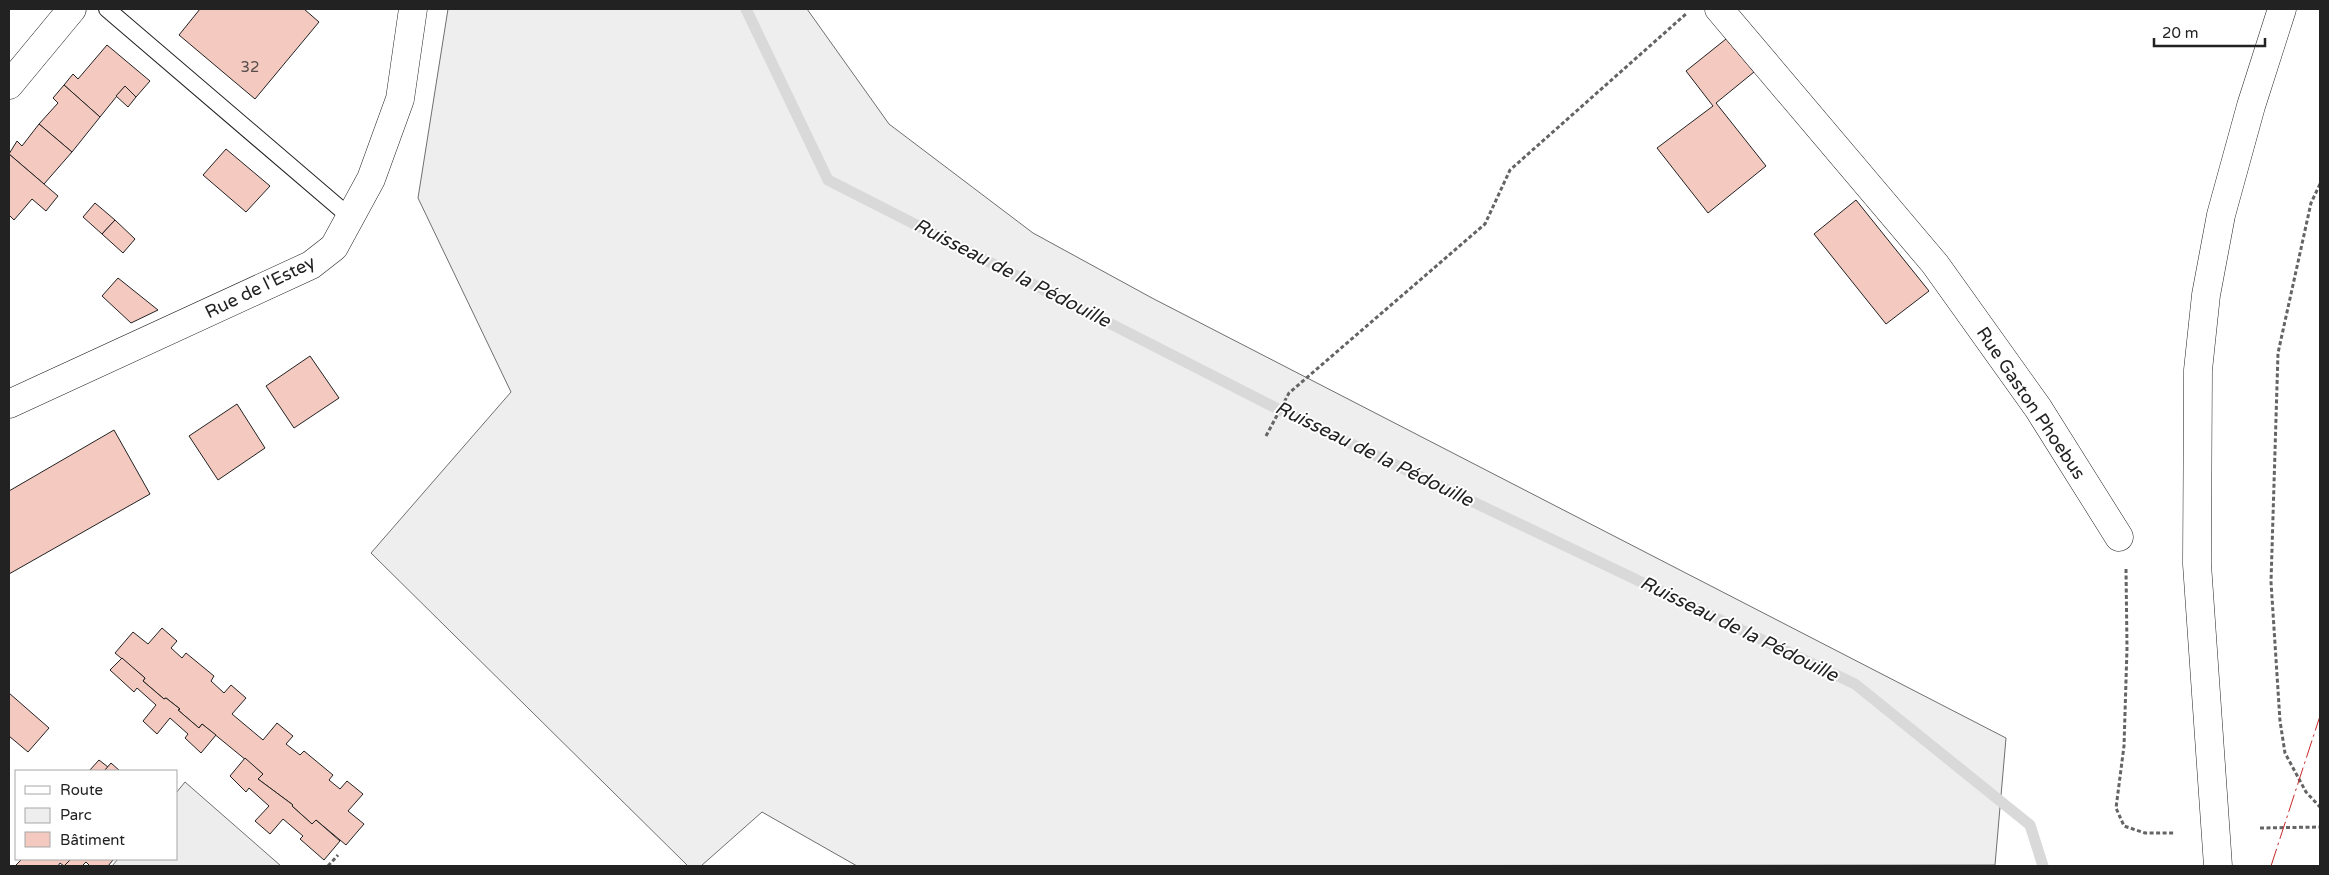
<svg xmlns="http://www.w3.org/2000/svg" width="2329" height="875" font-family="'Varela Round',sans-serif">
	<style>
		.green { fill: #eee; stroke: #6f6f6f }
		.parking { fill: #ededed; stroke: #6f6f6f }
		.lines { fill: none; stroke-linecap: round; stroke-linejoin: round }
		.stream { stroke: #d9d9d9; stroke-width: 11 }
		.building { fill: #f3c9c0; stroke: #222 }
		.lane-casing { stroke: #222; stroke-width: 18 }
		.street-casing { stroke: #222; stroke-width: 29 }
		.primary-casing { stroke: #222; stroke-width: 29 }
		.path { stroke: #646464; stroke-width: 3; stroke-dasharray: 4 2.5; stroke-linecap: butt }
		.lane { stroke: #fff; stroke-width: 16 }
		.street { stroke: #fff; stroke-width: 28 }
		.primary { stroke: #fff; stroke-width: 28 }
		.power { stroke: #c62828; stroke-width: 1; stroke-dasharray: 18 4 2.5 4; stroke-linecap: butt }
		.labels { text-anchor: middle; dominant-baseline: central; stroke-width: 4; stroke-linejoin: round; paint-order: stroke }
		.number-label { font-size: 15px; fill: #564c4a }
		.street-label { font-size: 18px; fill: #222; stroke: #fff }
		.water-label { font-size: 19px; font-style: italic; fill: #222; stroke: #fff }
	</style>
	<rect width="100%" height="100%" fill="#fff"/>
	<polygon class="green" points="448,9 807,9 889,124 1033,233 1152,298 2006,738 1995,865 857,866 762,812 701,866 688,866 371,553 511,392 418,198"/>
	<polygon class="parking" points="185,782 281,866 112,866 118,859 176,859 176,793"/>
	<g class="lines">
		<polyline class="stream" points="746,9 828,180 1274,407 1855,684 2030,825 2043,866"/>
	</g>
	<g class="building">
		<polygon points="200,9 304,9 319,22 255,99 179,35"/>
		<polygon points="1726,39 1754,72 1716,103 1766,166 1708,213 1657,148 1713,106 1686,71"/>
		<polygon points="107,45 150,81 136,97 125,86 100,117 64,85 73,74 78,79"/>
		<polygon points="64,85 100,117 72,152 39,124 58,103 53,98"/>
		<polygon points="125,86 136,97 128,107 116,96"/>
		<polygon points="39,124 72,152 44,184 9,154 17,141 22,146"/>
		<polygon points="226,149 270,186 246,212 203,175"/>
		<polygon points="9,154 58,196 46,211 32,199 14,220 9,215"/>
		<polygon points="1856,200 1929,291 1886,324 1814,234"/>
		<polygon points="95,203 115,220 102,234 83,217"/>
		<polygon points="115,220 135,239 123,253 102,234"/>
		<polygon points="118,278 158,310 131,323 102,296"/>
		<polygon points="310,356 339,398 294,428 266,386"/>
		<polygon points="237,404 265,448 218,480 189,436"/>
		<polygon points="114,430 150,494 9,574 9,491"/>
		<polygon points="162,628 177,641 171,648 182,658 186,653 214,676 211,681 224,693 231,685 246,698 232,714 263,740 277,723 293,736 286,744 300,755 304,751 333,775 329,780 340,789 347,781 363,794 348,811 364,824 346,845 316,820 312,824 292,806 293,805 258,779 263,774 202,724 199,728 178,710 180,709 166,698 164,699 143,681 145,678 115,653 133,632 148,644"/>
		<polygon points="122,658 145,678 143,681 164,699 166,698 180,709 178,710 199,728 202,724 216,735 201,753 185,738 188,734 170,718 157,734 143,721 156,705 137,688 134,692 110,670"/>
		<polygon points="9,693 49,728 28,752 9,736"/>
		<polygon points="245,758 263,774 258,779 293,805 292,806 312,824 316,820 340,841 324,860 300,839 303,836 283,819 270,834 255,821 269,806 249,788 246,792 230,776"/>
		<polygon points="99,760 108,767 104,771 89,771"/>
		<polygon points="111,763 120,771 104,771"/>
		<polygon points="22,859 71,859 64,866 60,863 58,866 15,866"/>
		<polygon points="71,859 111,859 113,860 108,866 90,866 86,862 82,866 64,866"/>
	</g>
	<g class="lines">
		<g class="lane-casing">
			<polyline id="lane" points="107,9 350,217"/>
		</g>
		<g class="street-casing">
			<g id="street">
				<polyline points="1719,9 1935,264 2038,408 2119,537"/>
				<polyline points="9,85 72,9"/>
				<polyline points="9,404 311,265 334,247 371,179 400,99 413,9"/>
			</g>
		</g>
		<g class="primary-casing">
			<polyline id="primary" points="2218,866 2197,564 2198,370 2206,295 2221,215 2251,106 2282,9"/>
		</g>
		<g class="path">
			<polyline points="2320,184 2311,203 2278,353 2271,582 2280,721 2285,753 2306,792 2320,807"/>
			<polyline points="1266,436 1289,393 1485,224 1510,170 1687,13"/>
			<polyline points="2126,569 2127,648 2124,746 2116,808 2124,826 2145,833 2174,833"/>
			<polyline points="2260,828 2320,827"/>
			<polyline points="328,866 338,855"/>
		</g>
		<use href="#lane" class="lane"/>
		<use href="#street" class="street"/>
		<use href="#primary" class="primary"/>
		<polyline class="power" points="2271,866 2320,716"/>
	</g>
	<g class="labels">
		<g class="number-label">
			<text x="250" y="67">32</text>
		</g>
		<g class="street-label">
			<text transform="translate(260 287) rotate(-26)">Rue de l'Estey</text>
			<text transform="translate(2031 403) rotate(56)">Rue Gaston Phoebus</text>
		</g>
		<g class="water-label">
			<text transform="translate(1012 273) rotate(27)">Ruisseau de la Pédouille</text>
			<text transform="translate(1374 454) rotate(26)">Ruisseau de la Pédouille</text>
			<text transform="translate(1739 629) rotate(26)">Ruisseau de la Pédouille</text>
		</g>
	</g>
	<rect width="2329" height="875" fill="none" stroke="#222222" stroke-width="20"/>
	<rect x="15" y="770" width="162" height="90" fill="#ffffff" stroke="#a7a7a7"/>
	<rect x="25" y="786" width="25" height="8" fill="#ffffff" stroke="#a7a7a7"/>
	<text x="60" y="795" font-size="15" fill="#222222">Route</text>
	<rect x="25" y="808" width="25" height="15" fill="#eeeeee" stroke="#a7a7a7"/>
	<text x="60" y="820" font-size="15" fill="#222222">Parc</text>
	<rect x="25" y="832" width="25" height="15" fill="#f3c9c0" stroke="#a7a7a7"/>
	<text x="60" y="845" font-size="15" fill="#222222">Bâtiment</text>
	<path d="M2154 38v8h111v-8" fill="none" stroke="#222222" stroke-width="2.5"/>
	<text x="2162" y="38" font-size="15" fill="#222222" stroke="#ffffff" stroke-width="4" paint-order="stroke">20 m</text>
</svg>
